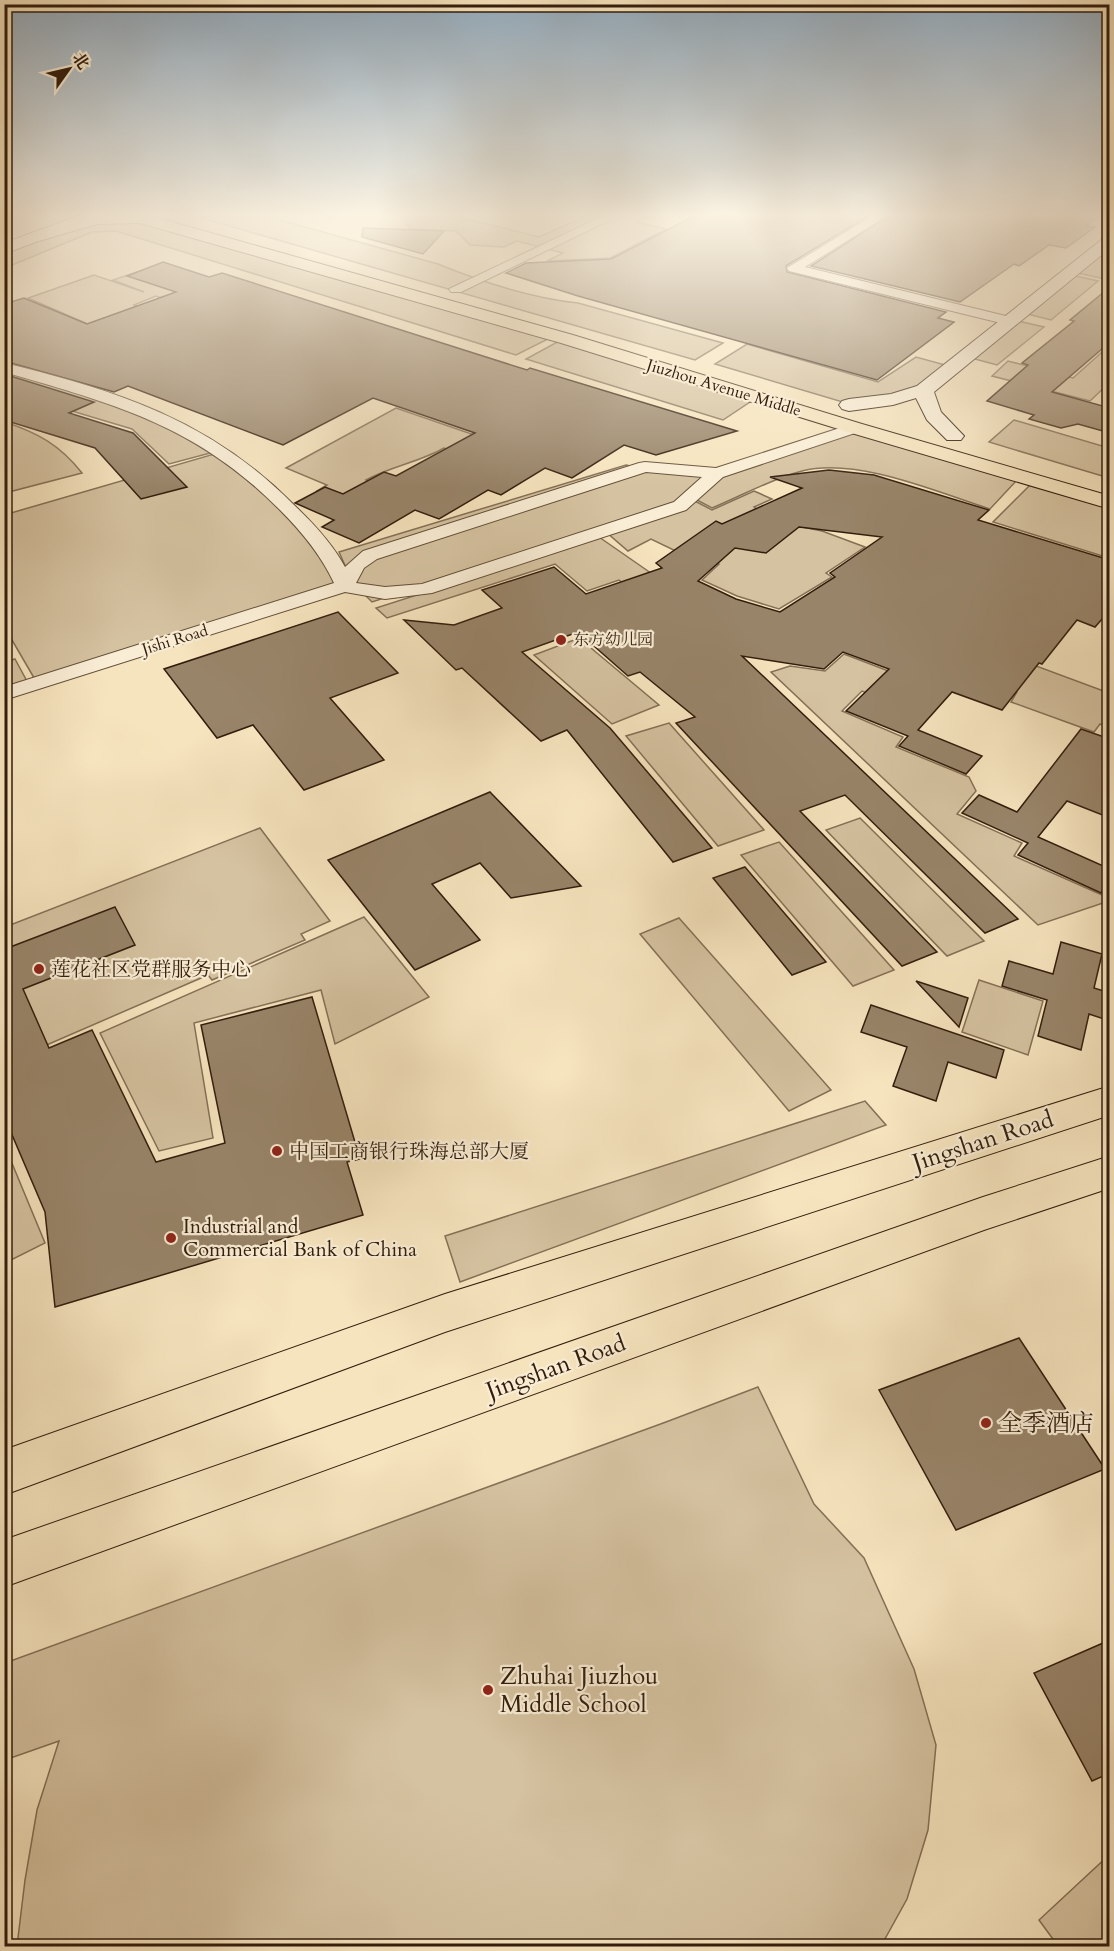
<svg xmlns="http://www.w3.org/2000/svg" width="1114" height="1951" font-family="Cardo,'Noto Serif SC',serif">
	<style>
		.green { fill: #d5c2a0; stroke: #847056; stroke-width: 1.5 }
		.building { fill: #988469; stroke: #321d0c; stroke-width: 1.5; fill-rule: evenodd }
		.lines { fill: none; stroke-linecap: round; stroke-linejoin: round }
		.minor-casing { stroke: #634f38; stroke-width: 2 }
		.secondary-casing { stroke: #321d0c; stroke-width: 2 }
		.primary-casing { stroke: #321d0c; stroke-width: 2 }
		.minor { fill: #f9edd5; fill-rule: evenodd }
		.secondary { fill: #f9edd5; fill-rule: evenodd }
		.primary { fill: #f6e4be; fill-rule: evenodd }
		.poi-dot { fill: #8f2418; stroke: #f9edd5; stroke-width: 2 }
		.labels { text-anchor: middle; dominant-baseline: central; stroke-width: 4.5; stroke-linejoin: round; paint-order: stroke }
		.far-street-label { font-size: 16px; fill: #321d0c; stroke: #f9edd5 }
		.far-poi-label { font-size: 16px; fill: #321d0c; stroke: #f9edd5; text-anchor: start }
		.poi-label { font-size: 20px; fill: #321d0c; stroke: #f9edd5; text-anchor: start }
		.near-street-label { font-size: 24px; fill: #321d0c; stroke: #f9edd5 }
		.near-poi-label { font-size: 24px; fill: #321d0c; stroke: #f9edd5; text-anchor: start }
	</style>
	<rect width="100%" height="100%" fill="#f6e4be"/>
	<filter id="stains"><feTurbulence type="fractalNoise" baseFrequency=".00333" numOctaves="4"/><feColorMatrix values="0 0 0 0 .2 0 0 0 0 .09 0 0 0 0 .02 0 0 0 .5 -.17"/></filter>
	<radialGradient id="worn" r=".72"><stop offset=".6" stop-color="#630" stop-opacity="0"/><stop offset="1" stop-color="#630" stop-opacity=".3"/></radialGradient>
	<g class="green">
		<path d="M191,215L269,217L438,264C482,282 531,298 578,303L723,343L695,360Z"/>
		<polygon points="384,215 451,215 539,237 589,215 653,215 637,222 666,229 610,258 547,261 563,253 517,241 504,247 470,245 456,231 411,229 399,215"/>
		<polygon points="135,219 550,338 516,355 116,231 92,232 5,268 5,251 75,227"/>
		<polygon points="1109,243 1109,275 1105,279 1073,272"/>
		<polygon points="137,272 189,289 189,308 156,296 134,305 170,320 122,339 28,298 94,275 144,292 113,280"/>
		<polygon points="1071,275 1098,281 1051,320 1023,313"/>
		<polygon points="1018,321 1044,327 997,365 971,358"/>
		<polygon points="559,341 753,400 723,420 526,359"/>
		<polygon points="747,344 878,382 916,357 949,366 920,388 889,397 846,403 715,364"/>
		<polygon points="1109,346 1109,383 1090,401 992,376 1008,361 1073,378"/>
		<polygon points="9,372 113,401 173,428 214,452 169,464 132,429 5,391 4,374"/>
		<path d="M396,408L486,439L461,454L444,448C420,462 391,466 366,480L384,487L353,507L317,491L327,485L286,468Z"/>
		<polygon points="1014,420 1109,448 1109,478 989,442"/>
		<path d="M5,422C38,433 60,445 82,473L5,493Z"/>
		<path d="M856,432L1018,479L990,509C937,492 857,457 802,471C771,479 741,496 712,508L695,499L720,475Z"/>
		<polygon points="221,452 272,493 345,586 37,683 5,628 4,515"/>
		<polygon points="626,465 653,471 708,475 675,505 372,602 353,583 339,552"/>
		<polygon points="1031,484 1109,507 1109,558 993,522"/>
		<polygon points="754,491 772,499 754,507 773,521 822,531 865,547 826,573 832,577 779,609 737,596 702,580 719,564 682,554 651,539 628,551 606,532 693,500 712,510"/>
		<polygon points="599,537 740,635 704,648 619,580 587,591 555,564 387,618 376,608"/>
		<polygon points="907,618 1109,693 1109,728 1100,724 1094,732 1011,702 1017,692 883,643"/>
		<polygon points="579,638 659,705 612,724 534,655"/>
		<polygon points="844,654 946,693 927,715 862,691 842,711 903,737 896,747 969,777 976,791 957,814 1022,843 1014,856 1109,898 1109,901 1038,925 771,672 790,666 825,671"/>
		<polygon points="15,659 28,683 5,691 5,662"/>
		<polygon points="669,723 764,830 718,846 626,736"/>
		<polygon points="860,818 984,941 947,956 826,830"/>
		<polygon points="260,828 330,921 301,934 305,940 212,980 208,975 5,1063 5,927"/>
		<polygon points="779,842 894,970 853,986 741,855"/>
		<polygon points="364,917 429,997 335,1044 321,990 194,1023 213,1138 159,1151 100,1033"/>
		<polygon points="679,918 831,1090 789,1111 640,934"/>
		<polygon points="979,980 1043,1001 1028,1055 962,1032"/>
		<polygon points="865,1101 886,1125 460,1282 445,1236"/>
		<polygon points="4,1144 45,1243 5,1263 4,1263"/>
		<polygon points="758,1387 814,1504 864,1558 914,1669 936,1745 928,1830 907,1899 881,1946 17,1946 25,1880 37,1810 59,1741 5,1760 5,1663 666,1422"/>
		<polygon points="1109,1855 1109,1946 1058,1946 1039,1920"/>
	</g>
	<g class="building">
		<polygon points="696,215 870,215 786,266 787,272 946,312 938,318 954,322 877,380 578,296 506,273 526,263 611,259"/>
		<polygon points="890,215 1101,215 1086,226 1095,227 1066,248 1049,245 1019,266 1014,264 960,302 811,266"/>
		<polygon points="363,228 444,231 423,254 362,237"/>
		<polygon points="163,262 209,277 222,273 527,370 530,368 737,431 656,455 624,445 572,478 545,468 501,495 488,490 439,519 415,510 359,543 322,527 334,520 295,503 325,487 343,494 384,472 396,476 475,433 373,398 283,445 128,386 114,392 4,361 4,304 24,298 87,324 176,292 127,276"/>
		<polygon points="1110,287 1110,342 1052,392 1110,408 1110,433 1078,424 1061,428 1029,419 1034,415 987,401 1028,365 1022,363 1074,321 1070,320"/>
		<polygon points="4,374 94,402 69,413 133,433 187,487 141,499 95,448 4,420"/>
		<path d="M829,470L874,475L989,510L978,520L1110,560V610L1095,627L1077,620L1042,664L1039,663L1002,710L952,692L918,730L982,756L966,774L899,746L908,736L846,711L889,669L843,652L824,669L742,656L1018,919L985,933L845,795L800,811L937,952L902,966L676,723L695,717L640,672L628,676L578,632L522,652L610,728L712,848L673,862L567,730L541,741L462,668L456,670L404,620L454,625L502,608L482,590L554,567L586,594L662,568L656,563L716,521L722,524L802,488L770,477ZM799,527L882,537L830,573L835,577L780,612L736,599L698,581L735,548L766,553Z"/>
		<polygon points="338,612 398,673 330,698 384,760 304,790 253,725 217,738 164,669"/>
		<polygon points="1081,729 1110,739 1110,818 1067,801 1038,837 1110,869 1110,881 1101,893 1018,855 1028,843 962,813 979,795 1017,812"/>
		<polygon points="490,792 581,886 511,898 480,863 432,884 480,940 415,970 328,860"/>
		<polygon points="745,867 826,962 792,975 713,878"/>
		<polygon points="115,907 135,945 23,989 49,1048 92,1030 156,1162 225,1143 201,1025 312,997 360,1159 347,1162 363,1215 55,1307 45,1212 4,1116 4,947 5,949"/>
		<polygon points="1061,942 1102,954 1094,988 1110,993 1110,1021 1089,1014 1081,1050 1038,1036 1047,1000 1002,986 1009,961 1053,974"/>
		<polygon points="916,981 968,998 959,1027"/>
		<polygon points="871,1005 1004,1050 996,1078 948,1062 936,1101 893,1086 907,1047 861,1032"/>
		<polygon points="1019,1338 1105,1469 956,1530 879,1390"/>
		<polygon points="1110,1640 1110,1773 1092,1781 1034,1673"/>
	</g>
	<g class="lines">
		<g class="minor-casing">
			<g id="minor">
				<polygon points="605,215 620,215 461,292 451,292 449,289"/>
				<polygon points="874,215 888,215 805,267 1014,318 1016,321 1014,324 1009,325 789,271 787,268"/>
				<path d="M4,363C116,390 210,420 293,504C313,523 332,543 345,567L363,551L639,463L645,462L716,468L849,425H861L863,428L861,431L723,477L686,510L432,593L385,599L345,592L4,700V687L334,583C321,555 302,532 280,510C196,425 114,404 4,372ZM646,472L702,477L674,502L422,584L385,587L356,583L364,568L377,559Z"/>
			</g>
		</g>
		<g class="secondary-casing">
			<g id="secondary">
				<polygon points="81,215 100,215 98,218 4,254 4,243"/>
				<polygon points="1110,236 1110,248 934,392 941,412 964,436 961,440 947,440 927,420 916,398 893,405 849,411 842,409 839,405 842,401 849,399 891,394 917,386 1105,237"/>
			</g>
		</g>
		<g class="primary-casing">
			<g id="primary">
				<polygon points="147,215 573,335 862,424 1110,496 1110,509 848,432 561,343 140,223 97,224 39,241 31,236 34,233 96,216"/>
				<polygon points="1110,1086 1110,1115 445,1332 4,1495 4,1450 445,1294"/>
				<polygon points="1110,1156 1110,1188 984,1230 4,1587 4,1540 983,1197"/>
			</g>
		</g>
		<use href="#minor" class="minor"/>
		<use href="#secondary" class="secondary"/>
		<use href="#primary" class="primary"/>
	</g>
	<linearGradient id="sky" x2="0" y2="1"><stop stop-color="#93acbf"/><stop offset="0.44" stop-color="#fbf3e2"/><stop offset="1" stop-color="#fbf3e2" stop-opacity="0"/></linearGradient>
	<rect width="1114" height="488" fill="url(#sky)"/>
	<g class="poi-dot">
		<circle cx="561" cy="640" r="6"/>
		<circle cx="39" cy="969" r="6"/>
		<circle cx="277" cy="1151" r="6"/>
		<circle cx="171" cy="1238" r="6"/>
		<circle cx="986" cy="1423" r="6"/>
		<circle cx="488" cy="1690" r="6"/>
	</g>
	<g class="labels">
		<g class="far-street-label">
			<text transform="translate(724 388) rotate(17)">Jiuzhou Avenue Middle</text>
			<text transform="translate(175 640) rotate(-17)">Jishi Road</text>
		</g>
		<g class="far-poi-label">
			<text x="573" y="640">东方幼儿园</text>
		</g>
		<g class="poi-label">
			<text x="51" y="969">莲花社区党群服务中心</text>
			<text x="289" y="1151">中国工商银行珠海总部大厦</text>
			<text x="183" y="1226">Industrial and<tspan x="183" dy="23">Commercial Bank of China</tspan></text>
		</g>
		<g class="near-street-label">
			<text transform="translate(983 1141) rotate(-18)">Jingshan Road</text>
			<text transform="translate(556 1367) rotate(-20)">Jingshan Road</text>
		</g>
		<g class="near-poi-label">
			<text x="998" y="1423">全季酒店</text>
			<text x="500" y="1676">Zhuhai Jiuzhou<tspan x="500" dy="28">Middle School</tspan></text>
		</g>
	</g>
	<rect width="1114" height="1951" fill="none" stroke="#f6e4be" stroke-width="24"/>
	<rect x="6" y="6" width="1102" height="1939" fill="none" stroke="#321d0c" stroke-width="3"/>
	<rect x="12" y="12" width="1090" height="1927" fill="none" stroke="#321d0c" stroke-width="1.5"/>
	<g transform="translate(69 69) rotate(56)" stroke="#f9edd5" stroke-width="4.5" paint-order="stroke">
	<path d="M0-4.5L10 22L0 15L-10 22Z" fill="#321d0c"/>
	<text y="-9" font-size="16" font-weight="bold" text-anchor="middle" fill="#321d0c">北</text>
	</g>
	<rect width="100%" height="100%" filter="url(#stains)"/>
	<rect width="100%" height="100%" fill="url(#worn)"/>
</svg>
